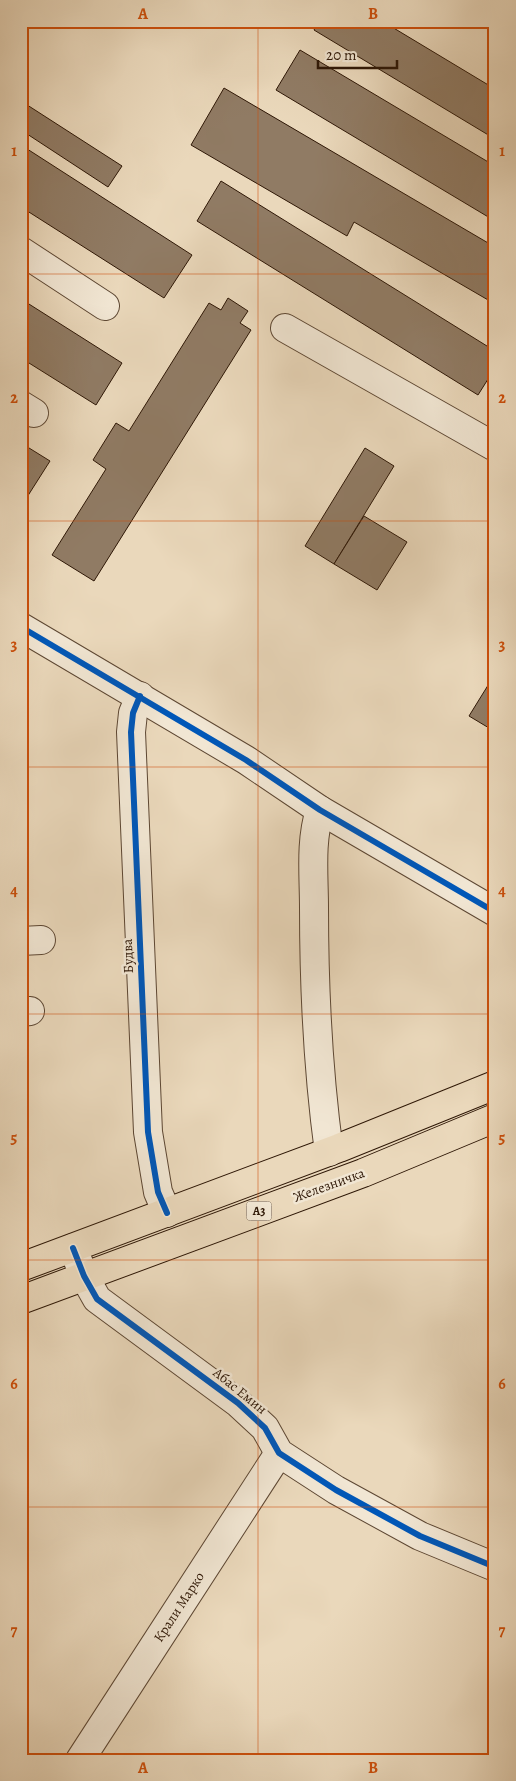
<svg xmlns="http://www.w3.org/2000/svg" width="516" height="1781" font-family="Alegreya,serif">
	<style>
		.building { fill: #907b64; stroke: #2e1706 }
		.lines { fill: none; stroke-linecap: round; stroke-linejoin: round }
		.minor-casing { stroke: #5d4733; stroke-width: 30 }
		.major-casing { stroke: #2e1706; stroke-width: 30 }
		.minor { stroke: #f1e6d3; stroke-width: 28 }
		.major { stroke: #ead8bb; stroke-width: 28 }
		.cycleway-casing { stroke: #f1e6d3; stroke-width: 9 }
		.cycleway { stroke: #0057b8; stroke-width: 6 }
		.grid { fill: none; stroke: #cc4f0b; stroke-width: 1; stroke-opacity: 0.55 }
		.labels { text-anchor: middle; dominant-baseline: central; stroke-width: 5; stroke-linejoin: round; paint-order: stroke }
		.shield { fill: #f1e6d3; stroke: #685544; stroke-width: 1 }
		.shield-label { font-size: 12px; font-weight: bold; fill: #2e1706 }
		.street-label { font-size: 14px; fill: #2e1706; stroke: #f1e6d3 }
		.neatline { fill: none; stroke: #cc4f0b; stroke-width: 2 }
		.grid-label { font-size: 16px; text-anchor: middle; font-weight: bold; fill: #cc4f0b }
	</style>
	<rect width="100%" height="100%" fill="#ead8bb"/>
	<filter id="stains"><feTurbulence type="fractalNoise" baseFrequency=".004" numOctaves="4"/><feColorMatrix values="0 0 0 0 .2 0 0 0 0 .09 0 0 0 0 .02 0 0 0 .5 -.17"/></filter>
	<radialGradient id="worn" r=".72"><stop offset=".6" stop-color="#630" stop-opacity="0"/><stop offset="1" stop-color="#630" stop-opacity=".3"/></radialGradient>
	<g class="building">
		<polygon points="319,21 382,21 495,89 495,139 314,30"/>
		<polygon points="300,50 495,166 495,221 276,90"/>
		<polygon points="224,88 495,247 495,304 354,222 347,236 191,145"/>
		<polygon points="21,101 122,166 108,187 21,130"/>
		<polygon points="21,145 192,255 164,298 21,207"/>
		<polygon points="221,181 495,351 495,368 478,395 197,221"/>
		<polygon points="228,298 248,311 240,323 251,330 94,581 52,555 106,469 93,460 116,423 129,431 209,303 221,310"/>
		<polygon points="21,299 122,363 96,405 21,358"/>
		<polygon points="21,443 50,461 22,505 21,505"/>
		<polygon points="365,448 394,466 334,564 305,546"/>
		<polygon points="364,516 407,542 377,590 334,564"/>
		<polygon points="495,674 495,719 489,728 469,716"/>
	</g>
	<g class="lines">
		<g class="minor-casing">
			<g id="minor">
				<polyline points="21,251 105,306"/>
				<polyline points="285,328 495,447"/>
				<polyline points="21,405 34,413"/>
				<polyline points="21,627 246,760 320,810 495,912"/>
				<polyline points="140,696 133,713 131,732 148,1132 158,1192 167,1213"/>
				<path d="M320,810C310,842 314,875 314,908C314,990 318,1071 329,1152"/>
				<polyline points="21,941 41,940"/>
				<polyline points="21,1012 30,1011"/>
				<polyline points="73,1248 84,1276 97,1299 238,1403 265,1428 279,1453 336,1490 420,1536 495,1567"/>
				<polyline points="80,1760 279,1453"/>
			</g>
		</g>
		<g class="major-casing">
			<g id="major">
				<polyline points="21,1267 339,1148 495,1085"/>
				<polyline points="21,1300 363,1173 495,1118"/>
			</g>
		</g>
		<use href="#minor" class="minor"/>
		<use href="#major" class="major"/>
		<g class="cycleway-casing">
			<g id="cycleway">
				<polyline points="21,627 246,760 320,810 495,912"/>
				<polyline points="140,696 133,713 131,732 148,1132 158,1192 167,1213"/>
				<polyline points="73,1248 84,1276 97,1299 238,1403 265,1428 279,1453 336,1490 420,1536 495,1567"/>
			</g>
		</g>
		<use href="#cycleway" class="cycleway"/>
	</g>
	<path class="grid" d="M258,21V1760M21,274H495M21,521H495M21,767H495M21,1014H495M21,1260H495M21,1507H495"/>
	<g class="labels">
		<rect class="shield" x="246.5" y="1201.5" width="25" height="19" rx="4"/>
		<g class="shield-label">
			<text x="259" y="1211">A3</text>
		</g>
		<g class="street-label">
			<text transform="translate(128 956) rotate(-92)">Будва</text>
			<text transform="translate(329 1185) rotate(-20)">Железничка</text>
			<text transform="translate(240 1391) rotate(39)">Абас Емин</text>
			<text transform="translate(179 1607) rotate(-57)">Крали Марко</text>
		</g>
	</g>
	<rect width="516" height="1781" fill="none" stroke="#ead8bb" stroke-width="55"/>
	<path d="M318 60v8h79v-8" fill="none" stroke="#2e1706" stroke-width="2.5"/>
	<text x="326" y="60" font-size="15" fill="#2e1706" stroke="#f1e6d3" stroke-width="4" paint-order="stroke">20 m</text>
	<rect x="28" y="28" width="460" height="1726" class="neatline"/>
	<g class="grid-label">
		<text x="143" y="19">A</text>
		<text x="373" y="19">B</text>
		<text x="14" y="156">1</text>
		<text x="502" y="156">1</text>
		<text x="14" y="403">2</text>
		<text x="502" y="403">2</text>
		<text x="14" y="650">3</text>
		<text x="502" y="650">3</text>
		<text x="14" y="896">4</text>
		<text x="502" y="896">4</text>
		<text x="14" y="1143">5</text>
		<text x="502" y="1143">5</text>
		<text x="14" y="1389">6</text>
		<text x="502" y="1389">6</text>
		<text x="14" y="1636">7</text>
		<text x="502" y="1636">7</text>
		<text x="143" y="1773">A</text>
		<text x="373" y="1773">B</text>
	</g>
	<rect width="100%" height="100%" filter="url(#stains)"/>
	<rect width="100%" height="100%" fill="url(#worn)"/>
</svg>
